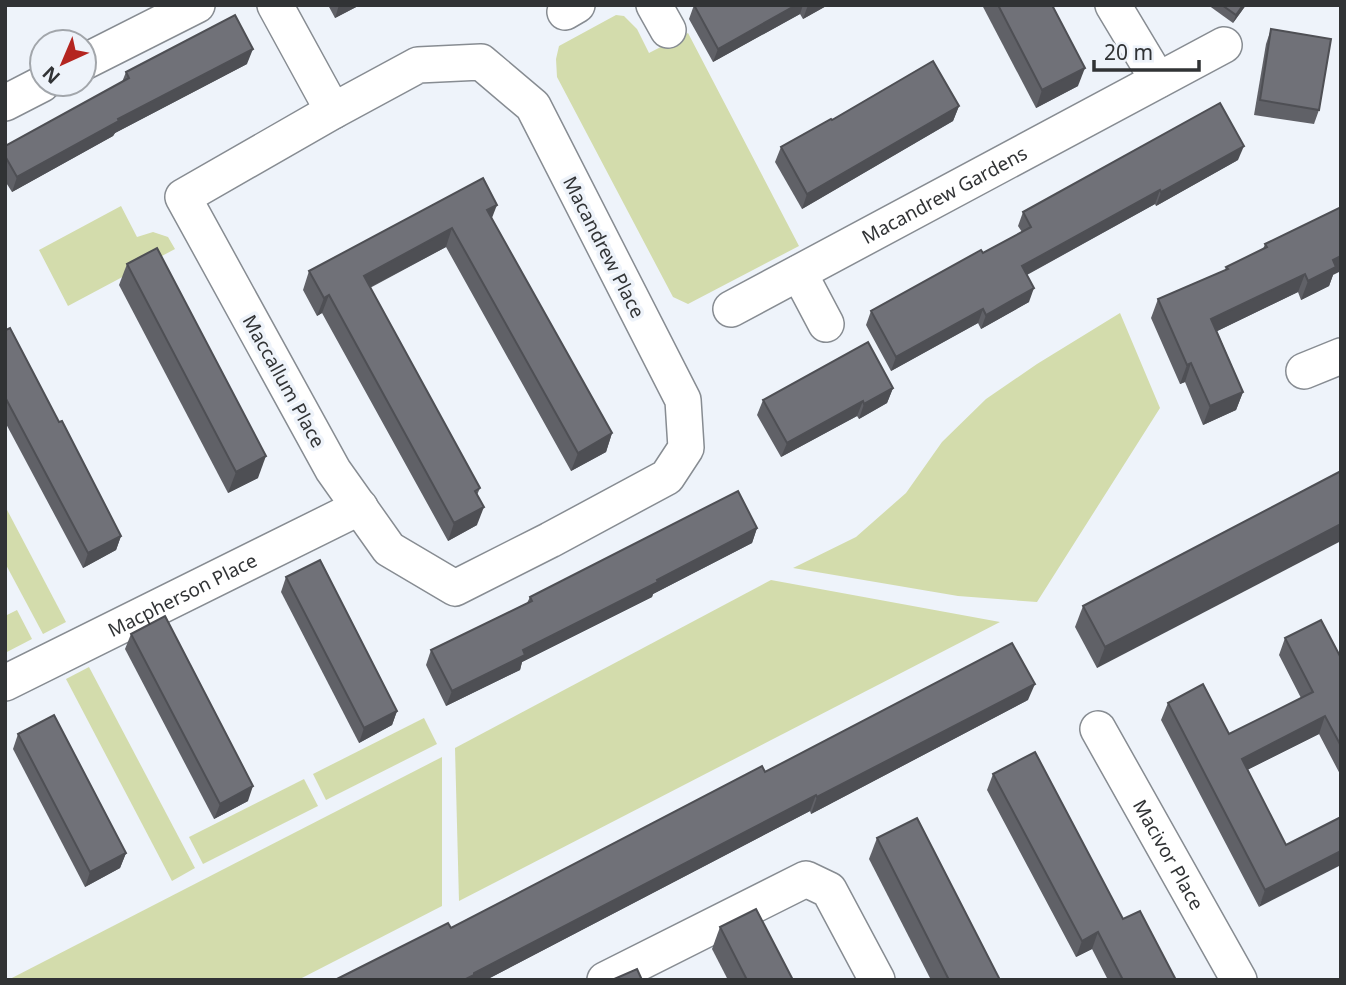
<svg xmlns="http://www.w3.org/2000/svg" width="1346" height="985" font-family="'Noto Sans',sans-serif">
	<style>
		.green { fill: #d3dcac }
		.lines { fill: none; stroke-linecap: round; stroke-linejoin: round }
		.minor-casing { stroke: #878c92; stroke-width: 38 }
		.minor { stroke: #fff; stroke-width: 35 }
		.wall { fill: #606167 }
		.shaded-wall { fill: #4e4f54 }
		.building { fill: #707178; stroke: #4e4f54; stroke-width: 2 }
		.labels { text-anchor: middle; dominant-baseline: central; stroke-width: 7; stroke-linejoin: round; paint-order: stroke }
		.street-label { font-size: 19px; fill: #313335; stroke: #eef3fa }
	</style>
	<rect width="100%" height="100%" fill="#eef3fa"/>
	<g class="green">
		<polygon points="616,15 624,16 637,29 649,53 688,33 799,246 688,304 673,297 557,77 556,59 559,46"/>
		<polygon points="121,206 137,237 153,232 168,237 175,249 68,306 39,250"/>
		<polygon points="1120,313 1160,408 1037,602 958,596 793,568 856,537 906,493 942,442 986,399 1037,364"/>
		<polygon points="5,506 66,622 43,634 5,563"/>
		<polygon points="771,580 1000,622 459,901 455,748"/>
		<polygon points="17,610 32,639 5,653 5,616"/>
		<polygon points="89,667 195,868 172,881 66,679"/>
		<polygon points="424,718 437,744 326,800 313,774"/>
		<polygon points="442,757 442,906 298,980 8,980"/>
		<polygon points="304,779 318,806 203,864 189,837"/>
	</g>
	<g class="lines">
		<g class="minor-casing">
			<g id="minor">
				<polyline points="275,5 333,111"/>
				<polyline points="654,5 668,30"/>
				<polyline points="1113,5 1158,80"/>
				<polyline points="565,12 577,5"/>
				<polyline points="84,62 197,5"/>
				<polygon points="481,62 533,106 683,400 686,448 667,477 550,540 455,588 389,549 333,470 183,197 333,111 418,65"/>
				<polyline points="5,103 42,84"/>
				<polyline points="799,273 826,324"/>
				<path id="s1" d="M731,309L1224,45"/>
				<polyline points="1304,371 1341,356"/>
				<path id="s2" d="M5,683L360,507"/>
				<path id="s3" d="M1098,729L1239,980"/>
				<polyline points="605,980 806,879 829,890 877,980"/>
			</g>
		</g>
		<use href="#minor" class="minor"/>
	</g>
	<g class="wall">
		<polygon points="328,5 360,5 335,18"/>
		<polygon points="694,5 828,5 803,19 800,14 713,62 689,19"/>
		<polygon points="982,5 1052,5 1078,86 1036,108"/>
		<polygon points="1208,5 1246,5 1233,23"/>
		<polygon points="1271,29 1319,110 1314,124 1254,115 1266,44"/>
		<polygon points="247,64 115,133 113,136 12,192 5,181 5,146 122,82 126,72"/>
		<polygon points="959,106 953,121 802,209 775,162 781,147"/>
		<polygon points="1238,160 1156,206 1155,204 1027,275 1029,302 981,329 978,323 891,371 866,325 871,311 1022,232 1018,226 1023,212"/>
		<polygon points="483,178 492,219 612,433 606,452 571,471 446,247 370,288 480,488 477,495 477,525 448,541 322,313 317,316 303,290 309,271"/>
		<polygon points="1265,244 1333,275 1329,286 1301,300 1298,292 1217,331 1243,392 1236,410 1203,425 1185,382 1180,384 1151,318 1158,299 1225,270 1226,267 1263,249"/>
		<polygon points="127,264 258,478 228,493 119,285"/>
		<polygon points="5,328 59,422 121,536 116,550 83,568 5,422"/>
		<polygon points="893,388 887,403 859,419 857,416 781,457 757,415 763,400"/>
		<polygon points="1341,471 1097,668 1075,627 1083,606"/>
		<polygon points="757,528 752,543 653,594 652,597 522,662 520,670 446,706 426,665 431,650 527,603 530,597"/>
		<polygon points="286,577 397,711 392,725 359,743 281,592"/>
		<polygon points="131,634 248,801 214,819 125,649"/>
		<polygon points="1285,638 1341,658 1341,776 1319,734 1247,770 1286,845 1259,907 1161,720 1168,703 1229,734 1301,698 1279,655"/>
		<polygon points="1028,700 811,814 810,811 486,980 335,980 451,928 765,772"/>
		<polygon points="18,734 126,853 120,868 85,887 13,749"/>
		<polygon points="993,774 1123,919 1176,980 1108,980 1092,949 1076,957 987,790"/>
		<polygon points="877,838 1000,980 931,980 869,859"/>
		<polygon points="720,927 793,980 728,980 712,949"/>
	</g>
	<g class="shaded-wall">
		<polygon points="339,5 360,5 335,18"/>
		<polygon points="796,5 803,5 800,14 713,62 718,49"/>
		<polygon points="808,5 828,5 803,19"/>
		<polygon points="1243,5 1246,5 1233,23 1236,15"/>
		<polygon points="253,49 247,64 115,133 113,136 12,192 17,177 118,119"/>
		<polygon points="1085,68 1078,86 1036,108 1042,90"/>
		<polygon points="959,106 953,121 802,209 807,194"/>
		<polygon points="1244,146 1238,160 1156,206 1161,192"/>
		<polygon points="1160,190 1155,204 1017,280 1022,266"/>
		<polygon points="497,205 490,223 487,210"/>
		<polygon points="452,228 446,247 357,294 364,276"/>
		<polygon points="1341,256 1341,271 1333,275 1329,286 1301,300 1308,281 1333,260"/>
		<polygon points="1305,274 1298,292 1205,337 1211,319"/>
		<polygon points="1034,288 1029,302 981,329 986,315"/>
		<polygon points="329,295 322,313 317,316 324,298"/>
		<polygon points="983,309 978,323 891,371 896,357"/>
		<polygon points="1191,363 1185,382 1180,384 1187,365"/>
		<polygon points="893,388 887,403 859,419 864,404"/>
		<polygon points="1243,392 1236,410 1203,425 1210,406"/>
		<polygon points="863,401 857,416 781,457 787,443"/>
		<polygon points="612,433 606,452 571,471 578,453"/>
		<polygon points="266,456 258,478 228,493 236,472"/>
		<polygon points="484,507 477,525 448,541 454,523"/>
		<polygon points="1341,524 1341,541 1097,668 1105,647"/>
		<polygon points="757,528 752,543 653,594 652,597 522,662 520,670 446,706 452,691 523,650"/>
		<polygon points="121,536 116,550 83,568 88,553"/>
		<polygon points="1035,684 1028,700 811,814 817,797"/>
		<polygon points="397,711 392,725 359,743 364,728"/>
		<polygon points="1325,716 1319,734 1235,776 1242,759"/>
		<polygon points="253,786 248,801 214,819 220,804"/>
		<polygon points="816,795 810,811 486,980 464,980 474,973"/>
		<polygon points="1341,851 1341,865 1259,907 1265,890"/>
		<polygon points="126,853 120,868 85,887 90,872"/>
		<polygon points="1098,932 1092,949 1076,957 1082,941"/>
	</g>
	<g class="building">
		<polygon points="694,5 796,5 718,49"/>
		<polygon points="998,5 1052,5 1085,68 1042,90"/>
		<polygon points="1222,5 1243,5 1236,15"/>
		<polygon points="235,15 253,49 118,119 119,121 17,177 5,156 5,146 129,78 126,72"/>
		<polygon points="1271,29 1331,39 1319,110 1260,100"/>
		<polygon points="933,61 959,106 807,194 781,147 831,119 832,120"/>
		<polygon points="1220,103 1244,146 1161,192 1160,190 1022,266 1034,288 986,315 983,309 896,357 871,311 981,250 983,253 1031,227 1023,212"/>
		<polygon points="483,178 497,205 487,210 612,433 578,453 452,228 364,276 480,488 475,491 484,507 454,523 329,295 324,298 309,271"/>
		<polygon points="1341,207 1341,256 1333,260 1336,267 1308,281 1305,274 1211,319 1243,392 1210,406 1191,363 1187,365 1158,299 1228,269 1226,267 1267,247 1265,244"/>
		<polygon points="157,248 266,456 236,472 127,264"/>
		<polygon points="5,328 6,330 10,328 59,422 62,421 121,536 88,553 5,397"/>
		<polygon points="868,342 893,388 864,404 863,401 787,443 763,400"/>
		<polygon points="1341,471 1341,524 1105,647 1083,606"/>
		<polygon points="738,491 757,528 657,580 658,582 523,650 525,655 452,691 431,650 532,601 530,597"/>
		<polygon points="320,560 397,711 364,728 286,577"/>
		<polygon points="165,616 253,786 220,804 131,634"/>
		<polygon points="1321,620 1341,658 1341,746 1325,716 1242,759 1286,845 1341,817 1341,851 1265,890 1168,703 1203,684 1229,734 1313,692 1285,638"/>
		<polygon points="1012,643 1035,684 817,797 816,795 474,973 474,975 464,980 335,980 448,923 451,928 762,766 765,772"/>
		<polygon points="54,715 126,853 90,872 18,734"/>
		<polygon points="1035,752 1123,919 1140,911 1176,980 1123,980 1098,932 1082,941 993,774"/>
		<polygon points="917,818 1000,980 949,980 877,838"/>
		<polygon points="756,909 793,980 747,980 720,927"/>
		<polygon points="637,969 642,980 612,980"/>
	</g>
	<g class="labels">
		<g class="street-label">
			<text stroke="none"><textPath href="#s1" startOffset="242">Macandrew Gardens</textPath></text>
			<text transform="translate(604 247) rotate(63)">Macandrew Place</text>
			<text transform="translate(284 381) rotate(61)">Maccallum Place</text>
			<text stroke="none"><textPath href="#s2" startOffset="198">Macpherson Place</textPath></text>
			<text stroke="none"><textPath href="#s3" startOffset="144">Macivor Place</textPath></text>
		</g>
	</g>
	<rect width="1346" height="985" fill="none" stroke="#313335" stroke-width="14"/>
	<g transform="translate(63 63) rotate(224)"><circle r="33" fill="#eef3fa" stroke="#a2a6ab" stroke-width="2"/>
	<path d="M0-5L12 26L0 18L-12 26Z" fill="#b42520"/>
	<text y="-10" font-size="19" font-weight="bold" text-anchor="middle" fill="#313335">N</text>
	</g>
	<path d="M1094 60v10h105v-10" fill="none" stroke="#313335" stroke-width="3.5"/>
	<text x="1104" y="60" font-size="21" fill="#313335" stroke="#eef3fa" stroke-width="5" paint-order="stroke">20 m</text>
</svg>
